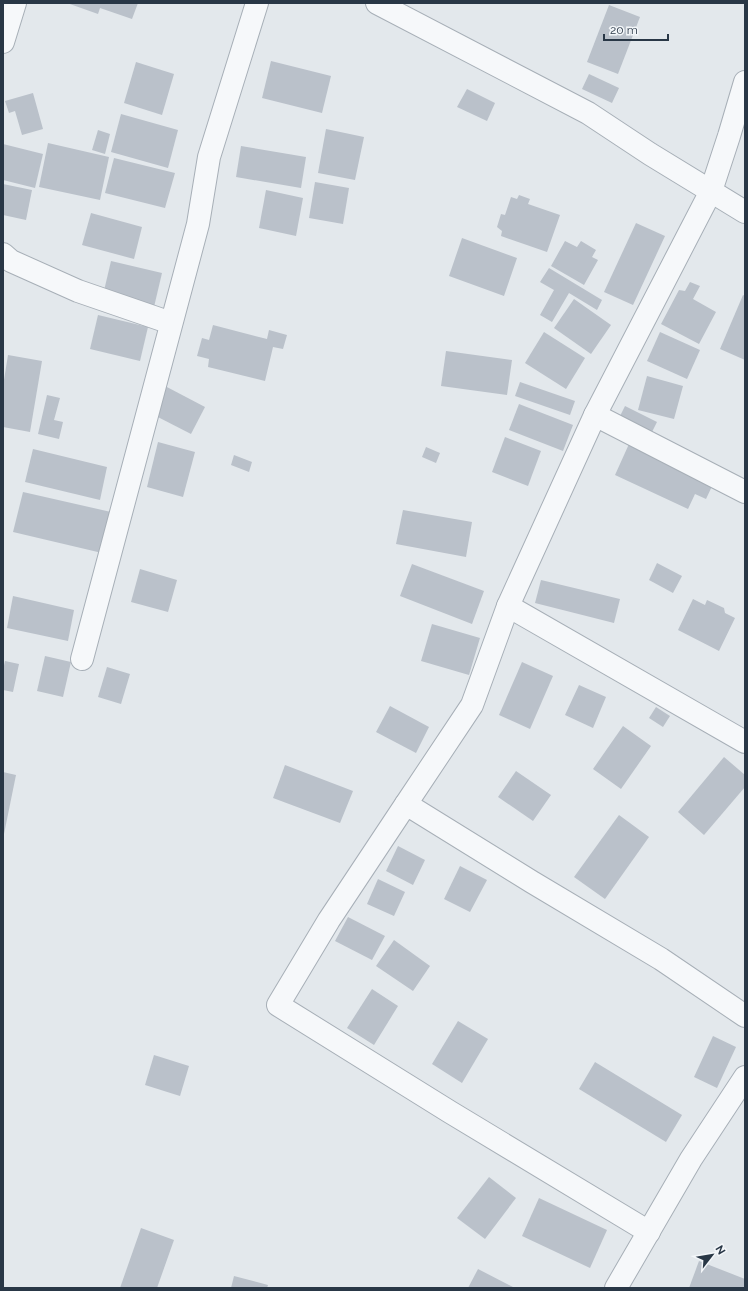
<svg xmlns="http://www.w3.org/2000/svg" width="748" height="1291" font-family="Raleway,sans-serif">
	<style>
		.building { fill: #bac1ca }
		.lines { fill: none; stroke-linecap: round; stroke-linejoin: round }
		.minor-casing { stroke: #a7afb7; stroke-width: 24 }
		.minor { stroke: #f6f8fa; stroke-width: 22 }
	</style>
	<rect width="100%" height="100%" fill="#e3e8ec"/>
	<g class="building">
		<polygon points="67,3 138,3 132,19 100,8 98,14"/>
		<polygon points="609,5 640,17 618,74 587,62"/>
		<polygon points="271,61 331,76 322,113 262,98"/>
		<polygon points="136,62 174,74 162,115 124,103"/>
		<polygon points="589,74 619,88 612,103 582,89"/>
		<polygon points="467,89 495,103 487,121 457,107"/>
		<polygon points="33,93 43,129 22,135 15,111 9,113 5,101"/>
		<polygon points="121,114 178,130 168,168 111,152"/>
		<polygon points="326,129 364,137 355,180 318,173"/>
		<polygon points="98,130 110,134 105,154 92,150"/>
		<polygon points="48,143 109,157 100,200 39,187"/>
		<polygon points="3,144 43,154 35,188 3,180"/>
		<polygon points="241,146 306,157 301,188 236,177"/>
		<polygon points="114,158 175,173 165,208 105,193"/>
		<polygon points="315,182 349,188 343,224 309,218"/>
		<polygon points="3,184 32,190 26,220 3,215"/>
		<polygon points="266,190 303,198 296,236 259,228"/>
		<polygon points="519,195 530,199 528,204 560,215 547,252 501,236 502,231 497,227 501,214 505,215 511,197 517,199"/>
		<polygon points="91,213 142,227 134,259 82,245"/>
		<polygon points="636,223 665,236 633,305 604,292"/>
		<polygon points="462,238 517,258 504,296 449,276"/>
		<polygon points="565,241 577,247 581,241 596,250 592,257 598,260 584,285 551,266"/>
		<polygon points="111,261 162,273 154,307 103,295"/>
		<polygon points="549,268 602,300 597,310 569,293 552,322 540,315 554,290 540,282"/>
		<polygon points="690,282 700,286 693,299 716,312 699,344 661,324 679,290 685,291"/>
		<polygon points="743,295 745,296 745,360 720,349"/>
		<polygon points="574,299 611,325 591,354 554,328"/>
		<polygon points="98,315 148,327 140,361 90,349"/>
		<polygon points="213,325 267,339 269,330 287,335 283,349 273,347 265,381 208,367 209,359 197,356 202,338 209,340"/>
		<polygon points="544,332 585,358 566,389 525,363"/>
		<polygon points="660,332 700,350 687,379 647,361"/>
		<polygon points="446,351 512,360 507,395 441,386"/>
		<polygon points="8,355 42,361 30,432 3,427 3,386"/>
		<polygon points="647,376 683,386 674,419 638,410"/>
		<polygon points="520,382 575,401 570,415 515,396"/>
		<polygon points="165,386 205,407 191,434 152,414"/>
		<polygon points="47,395 60,398 54,420 63,422 59,439 38,434"/>
		<polygon points="519,404 573,425 563,451 509,430"/>
		<polygon points="625,406 657,422 652,432 620,416"/>
		<polygon points="505,437 541,451 528,486 492,472"/>
		<polygon points="158,442 195,452 183,497 147,487"/>
		<polygon points="629,444 714,482 706,499 695,494 688,509 615,475"/>
		<polygon points="426,447 440,453 436,463 422,457"/>
		<polygon points="33,449 107,467 100,500 25,482"/>
		<polygon points="234,455 252,462 249,472 231,465"/>
		<polygon points="23,492 111,512 102,553 13,532"/>
		<polygon points="403,510 472,522 466,557 396,544"/>
		<polygon points="657,563 682,576 673,593 649,580"/>
		<polygon points="412,564 484,591 472,624 400,596"/>
		<polygon points="140,569 177,580 168,612 131,602"/>
		<polygon points="541,580 620,599 614,623 535,603"/>
		<polygon points="13,596 74,610 68,641 7,628"/>
		<polygon points="693,599 705,605 707,600 724,608 725,613 735,618 719,651 678,630"/>
		<polygon points="432,624 480,638 469,675 421,661"/>
		<polygon points="45,656 71,662 63,697 37,691"/>
		<polygon points="5,661 19,664 13,692 3,690 3,670"/>
		<polygon points="522,662 553,676 530,729 499,715"/>
		<polygon points="107,667 130,674 121,704 98,697"/>
		<polygon points="579,685 606,697 593,728 565,715"/>
		<polygon points="390,706 429,727 416,753 376,732"/>
		<polygon points="656,707 670,716 663,727 649,718"/>
		<polygon points="623,726 651,746 621,789 593,769"/>
		<polygon points="724,757 745,775 745,787 704,835 678,812"/>
		<polygon points="285,765 353,791 340,823 273,798"/>
		<polygon points="516,771 551,795 533,821 498,797"/>
		<polygon points="3,772 16,775 4,834 3,833"/>
		<polygon points="619,815 649,837 605,899 574,877"/>
		<polygon points="398,846 425,860 413,885 386,871"/>
		<polygon points="460,866 487,880 470,912 444,899"/>
		<polygon points="378,879 405,892 394,916 367,904"/>
		<polygon points="348,917 385,936 372,960 335,941"/>
		<polygon points="394,940 430,966 413,991 376,966"/>
		<polygon points="372,989 398,1006 374,1045 347,1028"/>
		<polygon points="458,1021 488,1039 462,1083 432,1064"/>
		<polygon points="713,1036 736,1047 717,1088 694,1077"/>
		<polygon points="154,1055 189,1066 180,1096 145,1085"/>
		<polygon points="595,1062 682,1115 666,1142 579,1089"/>
		<polygon points="489,1177 516,1198 485,1239 457,1218"/>
		<polygon points="539,1198 607,1230 590,1268 522,1236"/>
		<polygon points="141,1228 174,1240 157,1288 120,1288"/>
		<polygon points="699,1261 745,1279 745,1288 689,1288"/>
		<polygon points="478,1269 515,1288 468,1288"/>
		<polygon points="234,1276 268,1285 267,1288 231,1288"/>
	</g>
	<g class="lines">
		<g class="minor-casing">
			<g id="minor">
				<polyline points="377,3 588,113 650,154 745,212"/>
				<polyline points="3,42 15,3"/>
				<polyline points="745,82 729,136 711,191 595,415 508,606 745,742"/>
				<polyline points="3,254 11,261 78,291 171,323"/>
				<polyline points="595,415 745,492"/>
				<polyline points="82,659 198,224 209,157 257,3"/>
				<polyline points="406,804 472,705 508,606"/>
				<polyline points="649,1232 450,1112 278,1005 329,920 406,804 532,882 661,959 745,1016"/>
				<polyline points="616,1288 691,1159 745,1077"/>
			</g>
		</g>
		<use href="#minor" class="minor"/>
	</g>
	<rect width="748" height="1291" fill="none" stroke="#293746" stroke-width="8"/>
	<g transform="translate(712 1255) rotate(59)" stroke="#f3f6f9" stroke-width="3" paint-order="stroke">
	<path d="M0-3L7 15L0 10L-7 15Z" fill="#293746"/>
	<text y="-6" font-size="11" font-weight="bold" text-anchor="middle" fill="#293746">N</text>
	</g>
	<path d="M604 34v6h64v-6" fill="none" stroke="#293746" stroke-width="2"/>
	<text x="610" y="34" font-size="12" fill="#293746" stroke="#f3f6f9" stroke-width="3" paint-order="stroke">20 m</text>
</svg>
